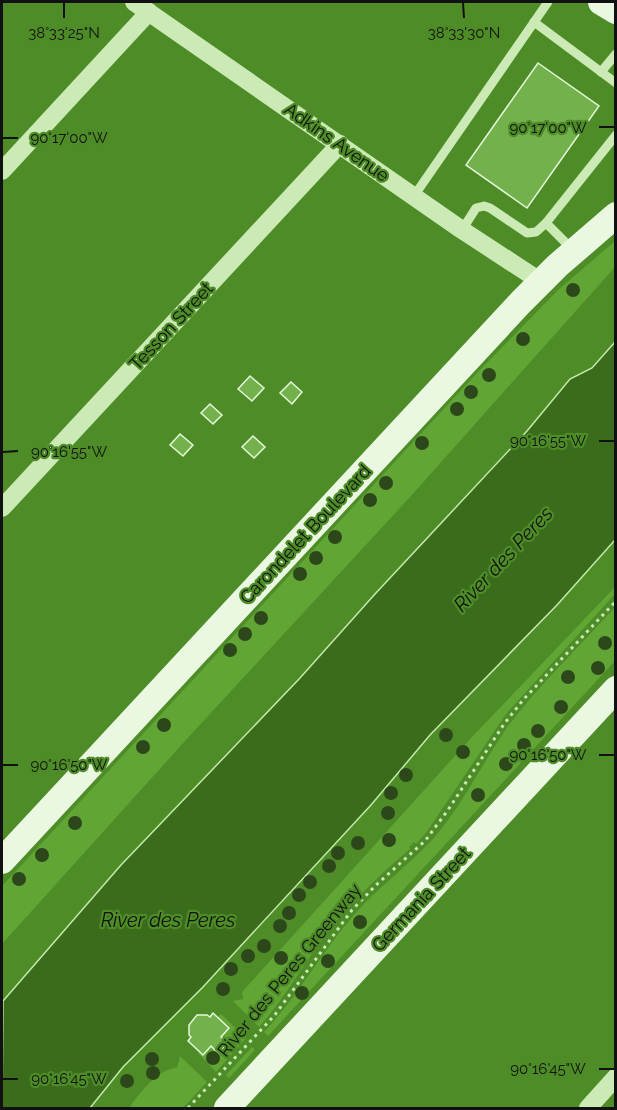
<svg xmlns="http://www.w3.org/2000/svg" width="617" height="1110" font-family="Raleway,sans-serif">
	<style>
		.green { fill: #61a535 }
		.water { fill: #3a6c1c; stroke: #c5eaab; stroke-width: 1.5 }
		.building { fill: #73b14c; stroke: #e6f8da; stroke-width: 1.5 }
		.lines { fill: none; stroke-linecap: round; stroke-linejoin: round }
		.path { stroke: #cbeab6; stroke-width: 3; stroke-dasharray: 3 4.5; stroke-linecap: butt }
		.lane { stroke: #cbeab6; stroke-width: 9 }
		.street { stroke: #cbeab6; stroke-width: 18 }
		.secondary { stroke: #eaf8e1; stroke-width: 26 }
		.tree { fill: #2c481b }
		.ticks { fill: none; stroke: #111; stroke-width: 2 }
		.labels { text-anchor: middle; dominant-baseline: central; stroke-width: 4.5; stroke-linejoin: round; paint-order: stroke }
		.street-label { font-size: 18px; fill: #111; stroke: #4d8c27 }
		.water-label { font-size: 20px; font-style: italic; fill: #111; stroke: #4d8c27 }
		.ticks-label { font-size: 15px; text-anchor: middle; fill: #111; stroke: #4d8c27; stroke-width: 4.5; stroke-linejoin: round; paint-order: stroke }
	</style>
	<rect width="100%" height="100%" fill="#4d8c27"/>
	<g class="green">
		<polygon points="615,241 615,267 411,496 185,741 2,944 2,886 477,373 558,290"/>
		<path d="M615,587V594L506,714L426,833L416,844L414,842L409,847L410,849C382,873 355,898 332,927C306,959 287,996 259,1027L233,1001L243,999L242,992L472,737Z"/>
		<path d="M615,607V661L268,1036L264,1032C298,996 321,953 353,916C377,888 407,867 432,840C460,809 483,762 508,726C540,684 580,646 615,607Z"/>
		<polygon points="221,1014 246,1038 216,1072 198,1053 200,1052 203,1055 211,1046 218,1053 227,1043 221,1037 229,1028 218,1017"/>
		<polygon points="252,1047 255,1050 229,1078 226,1075"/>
		<path d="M180,1056L207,1082L183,1108H129C139,1094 158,1068 177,1068Z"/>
	</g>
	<polygon class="water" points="615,342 615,540 557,605 430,735 371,805 248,938 203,987 123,1067 90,1108 2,1108 3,1001 121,865 300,678 375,594 527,431 570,379 592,368"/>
	<g class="building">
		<polygon points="538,63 599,106 527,208 466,165"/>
		<polygon points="250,376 264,388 252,401 238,389"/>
		<polygon points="291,382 302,392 292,404 280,393"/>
		<polygon points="210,404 222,415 213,424 201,413"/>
		<polygon points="180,434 193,445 183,456 170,445"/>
		<polygon points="253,436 265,447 254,458 242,447"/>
		<polygon points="213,1013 229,1028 221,1037 228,1043 218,1053 211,1046 203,1055 188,1041 191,1037 189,1035 189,1025 197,1015 207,1015 210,1017"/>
	</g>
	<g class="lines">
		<polyline class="path" points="188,1108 274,1016 352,910 376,885 425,841 448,810 504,724 523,700 616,601"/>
		<g class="lane">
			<polyline points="534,22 616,83"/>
			<polyline points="601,72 616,54"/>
			<polyline points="414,196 548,2"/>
			<polyline points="546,223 572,249"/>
			<polyline points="462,230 476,208 484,206 490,208 527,233 536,232 546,223 616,135"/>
		</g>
		<g class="street">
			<polyline points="134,2 462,230 540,281"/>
			<polyline points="2,171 149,12"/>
			<polyline points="2,508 340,144"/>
			<polyline points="588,1108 616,1077"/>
		</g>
		<g class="secondary">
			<polyline points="601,2 616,11"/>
			<polyline points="2,861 521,302 557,266 616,215"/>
			<polyline points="227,1108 616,689"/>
		</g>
	</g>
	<g class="tree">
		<circle cx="573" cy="290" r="7"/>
		<circle cx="523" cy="339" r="7"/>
		<circle cx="489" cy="375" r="7"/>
		<circle cx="471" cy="392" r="7"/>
		<circle cx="457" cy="409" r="7"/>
		<circle cx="422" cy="443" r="7"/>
		<circle cx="386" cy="483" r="7"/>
		<circle cx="370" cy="500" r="7"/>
		<circle cx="335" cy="537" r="7"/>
		<circle cx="316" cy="558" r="7"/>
		<circle cx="300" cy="574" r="7"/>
		<circle cx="261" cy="618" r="7"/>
		<circle cx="245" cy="634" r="7"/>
		<circle cx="605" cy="643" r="7"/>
		<circle cx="230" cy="650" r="7"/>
		<circle cx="598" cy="668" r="7"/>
		<circle cx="568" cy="677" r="7"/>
		<circle cx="561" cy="707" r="7"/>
		<circle cx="164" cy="725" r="7"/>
		<circle cx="538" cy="731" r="7"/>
		<circle cx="446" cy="735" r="7"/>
		<circle cx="524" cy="745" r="7"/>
		<circle cx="143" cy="747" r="7"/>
		<circle cx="463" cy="752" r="7"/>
		<circle cx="506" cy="764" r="7"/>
		<circle cx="406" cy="775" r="7"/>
		<circle cx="391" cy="793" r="7"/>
		<circle cx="478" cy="795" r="7"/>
		<circle cx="388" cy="813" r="7"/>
		<circle cx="75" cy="823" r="7"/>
		<circle cx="389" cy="840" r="7"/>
		<circle cx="358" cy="843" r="7"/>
		<circle cx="338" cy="853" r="7"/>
		<circle cx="42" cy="855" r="7"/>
		<circle cx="329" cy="866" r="7"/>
		<circle cx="19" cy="879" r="7"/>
		<circle cx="310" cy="882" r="7"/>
		<circle cx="299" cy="895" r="7"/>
		<circle cx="289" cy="913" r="7"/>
		<circle cx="360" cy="922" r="7"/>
		<circle cx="280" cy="926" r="7"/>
		<circle cx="264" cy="946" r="7"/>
		<circle cx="248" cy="956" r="7"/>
		<circle cx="281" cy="958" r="7"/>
		<circle cx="328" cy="961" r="7"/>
		<circle cx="231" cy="969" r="7"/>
		<circle cx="223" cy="989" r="7"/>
		<circle cx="302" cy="993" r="7"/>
		<circle cx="213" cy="1058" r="7"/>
		<circle cx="152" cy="1059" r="7"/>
		<circle cx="153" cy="1073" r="7"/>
		<circle cx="127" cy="1081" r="7"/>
	</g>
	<path class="ticks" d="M64,3V18M463,3L464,18M599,127H614M3,138H18M599,441H614M3,452L18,451M599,755H614M3,765H18M599,1069H614M3,1079H18"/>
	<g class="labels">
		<g class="street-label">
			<text transform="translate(337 142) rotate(35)">Adkins Avenue</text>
			<text transform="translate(171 326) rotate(-47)">Tesson Street</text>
			<text transform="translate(305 534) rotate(-47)">Carondelet Boulevard</text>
			<text transform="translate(421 899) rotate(-47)">Germania Street</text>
			<text transform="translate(289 970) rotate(-51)">River des Peres Greenway</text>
		</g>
		<g class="water-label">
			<text transform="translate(503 559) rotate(-47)">River des Peres</text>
			<text x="168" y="920">River des Peres</text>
		</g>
	</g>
	<g class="ticks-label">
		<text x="64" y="38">38°33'25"N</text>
		<text x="464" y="38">38°33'30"N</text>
		<text x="548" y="133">90°17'00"W</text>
		<text x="69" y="143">90°17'00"W</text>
		<text x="548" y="446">90°16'55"W</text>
		<text x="69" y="457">90°16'55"W</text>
		<text x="548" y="760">90°16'50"W</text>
		<text x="69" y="770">90°16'50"W</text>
		<text x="548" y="1074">90°16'45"W</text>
		<text x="69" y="1084">90°16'45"W</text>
	</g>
	<rect width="617" height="1110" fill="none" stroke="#111111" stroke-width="6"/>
</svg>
